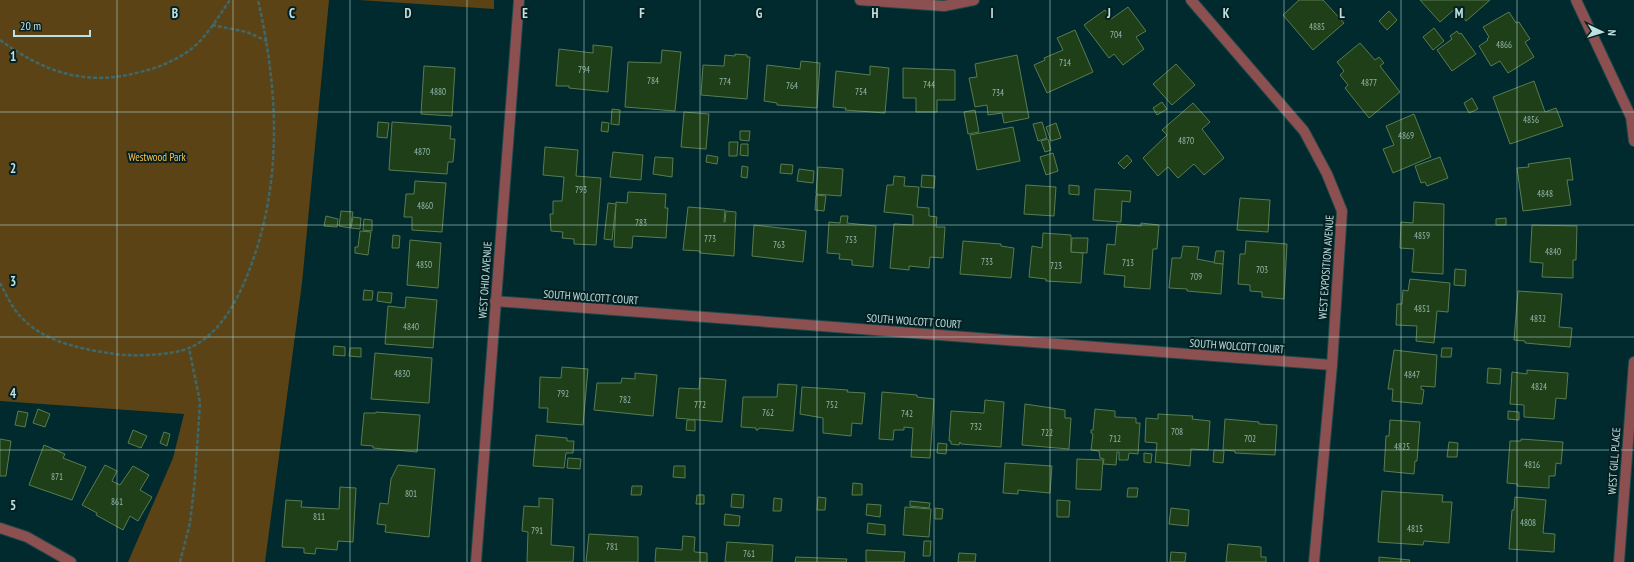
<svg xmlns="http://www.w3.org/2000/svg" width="1634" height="562" font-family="'PT Sans Narrow',sans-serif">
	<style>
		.green { fill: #5b4316 }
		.building { fill: #1e3f17; stroke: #587c51 }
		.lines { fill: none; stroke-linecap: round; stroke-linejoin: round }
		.minor-casing { stroke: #1e474a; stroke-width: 12 }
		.path { stroke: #3f686a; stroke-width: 2.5; stroke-dasharray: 4 2; stroke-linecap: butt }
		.minor { stroke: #8c5050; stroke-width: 10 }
		.grid { fill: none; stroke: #bce1e3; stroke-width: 1; stroke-opacity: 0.55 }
		.labels { text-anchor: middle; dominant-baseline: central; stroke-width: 4; stroke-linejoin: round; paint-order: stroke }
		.number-label { font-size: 9px; fill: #94b8b0 }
		.park-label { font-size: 11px; fill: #fdc04a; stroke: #061f20 }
		.street-label { font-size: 11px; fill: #bce1e3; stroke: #061f20 }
		.grid-label { font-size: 13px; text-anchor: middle; font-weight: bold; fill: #bce1e3; stroke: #061f20; stroke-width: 4; stroke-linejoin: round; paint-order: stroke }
	</style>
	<rect width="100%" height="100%" fill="#002a2d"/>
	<g class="green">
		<polygon points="0,0 329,0 302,283 265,562 128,562 173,458 184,414 0,401"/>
		<polygon points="359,0 494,0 494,9"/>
	</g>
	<g class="building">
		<polygon points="1299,0 1323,0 1344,23 1313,50 1283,15"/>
		<polygon points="1420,0 1490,0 1466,21 1456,8 1440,22"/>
		<polygon points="1128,7 1146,31 1136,37 1144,49 1123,65 1114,54 1109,58 1084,25 1105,10 1111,19"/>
		<polygon points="1389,11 1397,20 1387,30 1379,21"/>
		<polygon points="1509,12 1516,23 1519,22 1530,39 1525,42 1534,57 1508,73 1500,61 1491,66 1479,46 1488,40 1487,39 1489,37 1483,27"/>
		<polygon points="1434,28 1444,41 1433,50 1423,37"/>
		<polygon points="1075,30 1093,72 1047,93 1034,65 1045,60 1044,58 1063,50 1057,38"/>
		<polygon points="1457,31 1459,34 1461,33 1476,54 1452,71 1437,50 1452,39 1450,36"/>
		<polygon points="1360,43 1375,60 1379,57 1384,63 1380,66 1400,92 1369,118 1345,88 1348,85 1340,75 1344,71 1337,62"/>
		<polygon points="593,45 612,47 608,92 569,88 569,86 556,86 559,49 593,53"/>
		<polygon points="662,50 681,52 675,111 625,107 628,62 661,63"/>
		<polygon points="735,54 747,55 747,57 750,57 747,99 701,95 703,65 724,66 725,55 735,56"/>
		<polygon points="1017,55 1029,118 1004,123 1002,113 988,115 987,105 975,107 969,78 977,77 975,64"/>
		<polygon points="801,61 820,63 817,108 777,105 777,103 764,101 767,65 800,69"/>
		<polygon points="1176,64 1195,85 1172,105 1153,84"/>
		<polygon points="424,66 455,68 452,116 421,114"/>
		<polygon points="870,66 889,68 885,113 845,110 846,108 833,107 836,71 870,75"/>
		<polygon points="903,68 955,70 955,100 937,100 937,112 916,112 916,98 903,98"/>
		<polygon points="1534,81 1545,112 1556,108 1563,126 1510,144 1493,97"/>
		<polygon points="1472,98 1478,109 1469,113 1464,103"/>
		<polygon points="1162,102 1167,109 1157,115 1153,108"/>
		<polygon points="1193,103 1210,122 1202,129 1224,158 1204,175 1194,164 1178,178 1168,167 1158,176 1143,158 1167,135 1162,130"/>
		<polygon points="612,109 620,110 619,125 611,124"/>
		<polygon points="975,110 979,132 968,134 964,112"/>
		<polygon points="684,112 709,114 706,149 681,147"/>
		<polygon points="1414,114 1431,157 1393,173 1383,149 1394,145 1386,126"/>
		<polygon points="378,122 389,123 387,138 377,137"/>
		<polygon points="392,122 451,126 450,139 455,139 453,162 448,162 447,174 389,170"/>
		<polygon points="602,122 609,123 608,132 601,131"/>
		<polygon points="1042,122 1047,138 1038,141 1033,124"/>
		<polygon points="1056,123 1061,138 1051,141 1046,127"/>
		<polygon points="1013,127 1020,161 977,170 970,135"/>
		<polygon points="740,131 750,131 749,141 740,140"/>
		<polygon points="1048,139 1051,150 1045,152 1041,141"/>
		<polygon points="729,142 738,142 737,156 729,156"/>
		<polygon points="741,144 748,144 748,156 740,155"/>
		<polygon points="545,147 578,150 576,176 601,178 596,245 574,244 574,239 562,238 563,232 551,231 550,214 553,214 553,201 562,201 564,177 543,175"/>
		<polygon points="613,152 643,155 641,180 610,177"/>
		<polygon points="1053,153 1058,171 1046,175 1040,157"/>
		<polygon points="707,155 718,157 717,164 706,162"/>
		<polygon points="1127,155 1132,161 1124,169 1118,163"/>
		<polygon points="655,157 673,158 672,177 653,174"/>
		<polygon points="1440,157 1448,178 1427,186 1425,182 1421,183 1415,166"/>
		<polygon points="1570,158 1573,180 1567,180 1571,205 1523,211 1517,168 1529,167 1528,164"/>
		<polygon points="781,164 793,165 792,174 780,173"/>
		<polygon points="742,166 748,167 747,178 741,177"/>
		<polygon points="818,167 843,169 841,196 816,194"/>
		<polygon points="799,169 814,171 813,183 797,181"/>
		<polygon points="922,175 935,176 934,188 921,187"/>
		<polygon points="894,176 905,177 904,186 919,187 917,207 929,208 929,216 937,217 936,227 945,227 943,258 930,257 929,268 909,266 909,270 890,268 894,224 913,225 913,215 884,212 887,185 893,185"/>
		<polygon points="415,181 446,183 442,232 412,230 412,217 404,217 406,194 414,194"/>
		<polygon points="1026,185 1056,187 1054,216 1024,214"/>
		<polygon points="1069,185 1079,186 1079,195 1069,194"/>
		<polygon points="1095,189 1131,191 1130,202 1122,201 1121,222 1093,220"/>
		<polygon points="628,192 666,194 665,208 668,208 666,238 633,236 632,248 614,247 616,202 627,203"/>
		<polygon points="816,195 826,196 824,211 815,210"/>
		<polygon points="1240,198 1270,200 1268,232 1237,230"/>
		<polygon points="1414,202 1444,204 1443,274 1412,272 1414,249 1400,248 1401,222 1413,223"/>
		<polygon points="608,203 616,204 612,240 604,239"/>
		<polygon points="688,207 725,210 724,222 725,222 726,211 736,212 734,256 700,253 700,251 683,250"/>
		<polygon points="341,211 353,212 350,228 339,226"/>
		<polygon points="326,216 338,219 337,227 324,226"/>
		<polygon points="841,216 848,216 847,223 876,226 873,267 852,265 852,260 839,259 840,254 827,253 829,222 840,223"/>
		<polygon points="353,217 361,218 360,229 351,228"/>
		<polygon points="1506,218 1506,225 1496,225 1496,219"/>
		<polygon points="364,219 372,220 372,231 363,230"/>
		<polygon points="1141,223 1159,225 1157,249 1153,249 1150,289 1124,287 1125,276 1104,274 1107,244 1115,245 1117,224 1141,226"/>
		<polygon points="754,225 806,231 803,262 752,256"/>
		<polygon points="1532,225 1577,226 1576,260 1573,260 1573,278 1542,277 1543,263 1530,262"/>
		<polygon points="360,231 371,232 368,255 355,253 355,247 358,247"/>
		<polygon points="1043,233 1071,235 1071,252 1083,253 1081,283 1046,281 1046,279 1029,277 1032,246 1042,248"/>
		<polygon points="393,235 400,236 399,248 392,248"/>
		<polygon points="1072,238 1088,238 1087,253 1071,252"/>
		<polygon points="410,240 441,243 438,288 407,285"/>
		<polygon points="963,241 1001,244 1001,246 1014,248 1011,278 960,274"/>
		<polygon points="1246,241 1287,244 1284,299 1262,297 1262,292 1250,291 1250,285 1238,284 1240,254 1245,254"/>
		<polygon points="1183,246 1199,247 1197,259 1223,264 1221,294 1187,291 1187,289 1169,288 1172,258 1181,258"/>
		<polygon points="1216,251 1224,251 1223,264 1214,263"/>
		<polygon points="1455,269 1466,270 1465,286 1454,285"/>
		<polygon points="1410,279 1450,283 1448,312 1437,311 1434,343 1416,341 1417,326 1396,325 1397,304 1402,304 1403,290 1408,291"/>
		<polygon points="364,290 373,291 372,300 363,300"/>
		<polygon points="1518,291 1562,294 1559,327 1572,328 1570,347 1525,343 1525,341 1514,340"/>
		<polygon points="378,292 392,293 391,303 377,301"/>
		<polygon points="406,297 437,300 433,348 385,344 388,306 405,308"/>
		<polygon points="334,346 345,347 345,356 333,355"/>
		<polygon points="350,348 361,348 361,357 349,356"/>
		<polygon points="1442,348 1452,348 1451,357 1441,357"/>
		<polygon points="1394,350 1437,355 1435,387 1421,386 1421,389 1424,390 1422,404 1392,401 1393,389 1388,389"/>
		<polygon points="375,353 432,358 429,403 371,399"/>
		<polygon points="562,367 588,369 583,425 547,422 548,408 539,408 540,377 561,378"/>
		<polygon points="1488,368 1501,369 1500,384 1487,383"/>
		<polygon points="1527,370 1568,373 1566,399 1556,398 1554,419 1524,417 1524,405 1510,404 1512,372 1527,374"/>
		<polygon points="635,373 657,375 653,416 594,410 597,383 621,383 622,378 635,379"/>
		<polygon points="700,378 726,380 722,422 676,418 679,388 699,389"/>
		<polygon points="778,384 797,385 793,431 759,428 758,430 756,430 756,428 741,427 743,397 777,397"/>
		<polygon points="802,387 848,390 847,392 865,393 862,424 852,423 851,436 823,433 823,418 800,414"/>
		<polygon points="882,392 917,395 917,397 934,399 930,458 911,457 913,428 904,427 904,430 894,430 893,440 879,439"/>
		<polygon points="985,400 1004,402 1001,447 961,444 960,442 959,445 951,444 951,441 949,441 951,411 984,413"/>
		<polygon points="1025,404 1065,410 1065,418 1071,418 1069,449 1022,445"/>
		<polygon points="38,409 50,414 45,427 33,423"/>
		<polygon points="1095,409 1115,411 1115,417 1136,418 1136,423 1140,423 1138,454 1129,453 1128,460 1119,460 1119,452 1117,452 1116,465 1103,464 1104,459 1100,458 1099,451 1091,450 1093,434 1091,433 1091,430 1093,430"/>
		<polygon points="18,411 28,413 25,427 15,425"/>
		<polygon points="1508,411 1519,412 1519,420 1508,419"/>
		<polygon points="376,412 420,415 417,452 373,448 373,446 361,445 364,413 376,413"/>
		<polygon points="1158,414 1193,416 1192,419 1210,421 1208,450 1191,449 1190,466 1155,462 1157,443 1145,442 1146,418 1158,419"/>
		<polygon points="1225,419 1259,422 1259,424 1277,425 1275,455 1235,453 1235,451 1223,450"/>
		<polygon points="687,420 695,420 695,431 686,430"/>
		<polygon points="1390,420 1420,422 1417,461 1415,461 1414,474 1384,471 1386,436 1389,436"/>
		<polygon points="133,430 147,436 141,448 128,443"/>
		<polygon points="164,432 170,434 167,446 160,443"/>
		<polygon points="536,435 567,438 567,441 574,441 573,453 566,453 564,468 533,466"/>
		<polygon points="0,439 11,441 6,476 0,476"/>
		<polygon points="1521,439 1563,442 1561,464 1556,463 1555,476 1549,476 1549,488 1517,486 1518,484 1507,483 1510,441 1521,441"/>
		<polygon points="1449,442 1458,443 1457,457 1447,457"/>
		<polygon points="938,443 947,444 946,454 937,453"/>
		<polygon points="44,445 65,454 63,458 86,467 72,500 29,485"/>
		<polygon points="1214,450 1224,451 1223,463 1213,462"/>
		<polygon points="1144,453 1152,454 1151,463 1144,462"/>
		<polygon points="568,458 581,459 580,469 567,468"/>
		<polygon points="1077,459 1103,460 1101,490 1076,489"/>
		<polygon points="1005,463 1052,466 1050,493 1018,490 1018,494 1003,493"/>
		<polygon points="105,465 117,471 112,481 120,485 133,466 149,475 140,490 152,497 138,521 130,516 123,530 96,515 97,513 82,505"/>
		<polygon points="398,465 435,469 429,537 385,532 386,525 377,524 380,503 388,504 391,479"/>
		<polygon points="674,466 685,466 685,478 673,477"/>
		<polygon points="853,483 862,484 862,495 852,495"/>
		<polygon points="632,486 642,486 641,495 631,495"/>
		<polygon points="340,487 356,488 353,542 338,541 337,550 316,548 315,554 304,553 304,548 282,547 286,500 302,501 301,507 339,509"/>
		<polygon points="1128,488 1138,488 1137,497 1127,497"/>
		<polygon points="1382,491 1443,495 1442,502 1452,502 1449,543 1424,541 1423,545 1378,542"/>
		<polygon points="732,494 744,495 743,508 731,507"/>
		<polygon points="697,495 704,495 704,504 696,504"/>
		<polygon points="818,497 826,498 825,510 817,510"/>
		<polygon points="1515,497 1546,500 1543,533 1555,534 1554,552 1509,549 1512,510 1514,510"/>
		<polygon points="539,498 553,499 551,545 574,547 573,562 527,562 528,532 522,531 524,506 539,507"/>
		<polygon points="774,498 782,499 781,511 773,511"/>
		<polygon points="1057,500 1070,501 1069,517 1057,517"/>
		<polygon points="910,501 930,503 929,508 910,506"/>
		<polygon points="867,504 881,505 880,517 866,515"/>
		<polygon points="905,507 931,509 929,537 903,535"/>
		<polygon points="935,508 943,509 942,519 935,519"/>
		<polygon points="1171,508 1189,510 1188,526 1169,524"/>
		<polygon points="725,514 740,516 739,526 724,525"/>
		<polygon points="868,523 885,525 885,535 867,533"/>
		<polygon points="589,534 638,537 638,562 586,562"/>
		<polygon points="683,536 695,537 694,551 695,552 707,553 707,562 655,562 656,548 682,550"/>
		<polygon points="924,541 931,541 930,556 923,556"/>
		<polygon points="727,542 773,545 772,562 725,562"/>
		<polygon points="1228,544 1261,547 1261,557 1266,557 1266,562 1226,562"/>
		<polygon points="866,550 905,552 904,562 866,562"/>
		<polygon points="1171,552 1186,553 1185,562 1170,562"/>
		<polygon points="959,553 976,554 975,562 958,562"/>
		<polygon points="796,557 847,559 846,562 795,562"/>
		<polygon points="1379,557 1410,560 1409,562 1379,562"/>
	</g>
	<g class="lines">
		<g class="minor-casing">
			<g id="minor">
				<polyline points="860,0 944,6 974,0"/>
				<polyline points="1191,0 1304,131 1327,174 1342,211 1332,365 1314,562"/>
				<polyline points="1576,0 1631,117 1634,141"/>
				<polyline points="495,301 1332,365"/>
				<polyline points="0,528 27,537 71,562"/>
				<polyline points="476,562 519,0"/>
				<polyline points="1619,562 1634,362"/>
			</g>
		</g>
		<g class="path">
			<polyline points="212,25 247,32 267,41"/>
			<path d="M0,40C44,72 86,87 140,72C157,68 175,61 190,50C207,37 218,17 230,0"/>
			<path d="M0,283C6,294 12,308 21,317C43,341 77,348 108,353C128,357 171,356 189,348C218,336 236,303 247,276C283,187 279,92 258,0"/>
			<polyline points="180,562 190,523 195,479 200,402 189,348"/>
		</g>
		<use href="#minor" class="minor"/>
	</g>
	<path class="grid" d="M117,0V562M233,0V562M350,0V562M467,0V562M584,0V562M700,0V562M817,0V562M934,0V562M1050,0V562M1167,0V562M1284,0V562M1401,0V562M1517,0V562M0,112H1634M0,225H1634M0,337H1634M0,450H1634"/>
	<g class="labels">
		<g class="number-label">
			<text x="1317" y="26">4885</text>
			<text x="1116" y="34">704</text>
			<text x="1504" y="44">4866</text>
			<text x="1065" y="62">714</text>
			<text x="584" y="69">794</text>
			<text x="653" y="80">784</text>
			<text x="725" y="81">774</text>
			<text x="1369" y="82">4877</text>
			<text x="929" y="84">744</text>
			<text x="792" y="85">764</text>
			<text x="438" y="91">4880</text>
			<text x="861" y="91">754</text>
			<text x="998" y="92">734</text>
			<text x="1531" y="119">4856</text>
			<text x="1406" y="135">4869</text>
			<text x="1186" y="140">4870</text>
			<text x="422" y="151">4870</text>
			<text x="581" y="189">793</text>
			<text x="1545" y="193">4848</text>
			<text x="425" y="205">4860</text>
			<text x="641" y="222">783</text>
			<text x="1422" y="235">4859</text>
			<text x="710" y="238">773</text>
			<text x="851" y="239">753</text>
			<text x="779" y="244">763</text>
			<text x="1553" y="251">4840</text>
			<text x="987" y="261">733</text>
			<text x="1128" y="262">713</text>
			<text x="424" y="264">4850</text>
			<text x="1056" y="265">723</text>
			<text x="1262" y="269">703</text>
			<text x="1196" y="276">709</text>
			<text x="1422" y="308">4851</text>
			<text x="1538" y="318">4832</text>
			<text x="411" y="326">4840</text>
			<text x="402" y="373">4830</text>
			<text x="1412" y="374">4847</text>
			<text x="1539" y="386">4824</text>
			<text x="563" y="393">792</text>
			<text x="625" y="399">782</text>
			<text x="700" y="404">772</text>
			<text x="832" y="404">752</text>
			<text x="768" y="412">762</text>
			<text x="907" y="413">742</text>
			<text x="976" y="426">732</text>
			<text x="1177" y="431">708</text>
			<text x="1047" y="432">722</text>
			<text x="1115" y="438">712</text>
			<text x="1250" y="438">702</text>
			<text x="1402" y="446">4825</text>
			<text x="1532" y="464">4816</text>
			<text x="57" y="476">871</text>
			<text x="411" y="493">801</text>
			<text x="117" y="501">861</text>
			<text x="319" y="516">811</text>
			<text x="1528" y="522">4808</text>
			<text x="1415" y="528">4815</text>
			<text x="537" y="530">791</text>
			<text x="612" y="546">781</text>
			<text x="749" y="553">761</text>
		</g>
		<g class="park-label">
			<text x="157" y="157">Westwood Park</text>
		</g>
		<g class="street-label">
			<text transform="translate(1326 267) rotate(-86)">WEST EXPOSITION AVENUE</text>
			<text transform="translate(485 280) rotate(-86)">WEST OHIO AVENUE</text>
			<text transform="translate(591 297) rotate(4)">SOUTH WOLCOTT COURT</text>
			<text transform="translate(914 321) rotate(4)">SOUTH WOLCOTT COURT</text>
			<text transform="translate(1237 346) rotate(4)">SOUTH WOLCOTT COURT</text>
			<text transform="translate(1614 461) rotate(-86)">WEST GILL PLACE</text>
		</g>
	</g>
	<g class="grid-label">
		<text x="175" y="18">B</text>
		<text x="292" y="18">C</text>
		<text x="408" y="18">D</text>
		<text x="525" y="18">E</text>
		<text x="642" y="18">F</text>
		<text x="759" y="18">G</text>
		<text x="875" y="18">H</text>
		<text x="992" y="18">I</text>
		<text x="1109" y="18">J</text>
		<text x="1226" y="18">K</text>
		<text x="1342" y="18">L</text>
		<text x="1459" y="18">M</text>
		<text x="13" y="61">1</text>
		<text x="13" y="173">2</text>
		<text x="13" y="286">3</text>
		<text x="13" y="398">4</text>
		<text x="13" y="510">5</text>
	</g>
	<g transform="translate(1602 32) rotate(94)" stroke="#061f20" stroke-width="3" paint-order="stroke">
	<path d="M0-3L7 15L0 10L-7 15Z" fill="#bce1e3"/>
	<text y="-6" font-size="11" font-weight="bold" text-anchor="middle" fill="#bce1e3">N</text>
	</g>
	<path d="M14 30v6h76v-6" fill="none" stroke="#bce1e3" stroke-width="2"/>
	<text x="20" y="30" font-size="12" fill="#bce1e3" stroke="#061f20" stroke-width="3" paint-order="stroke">20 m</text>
</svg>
